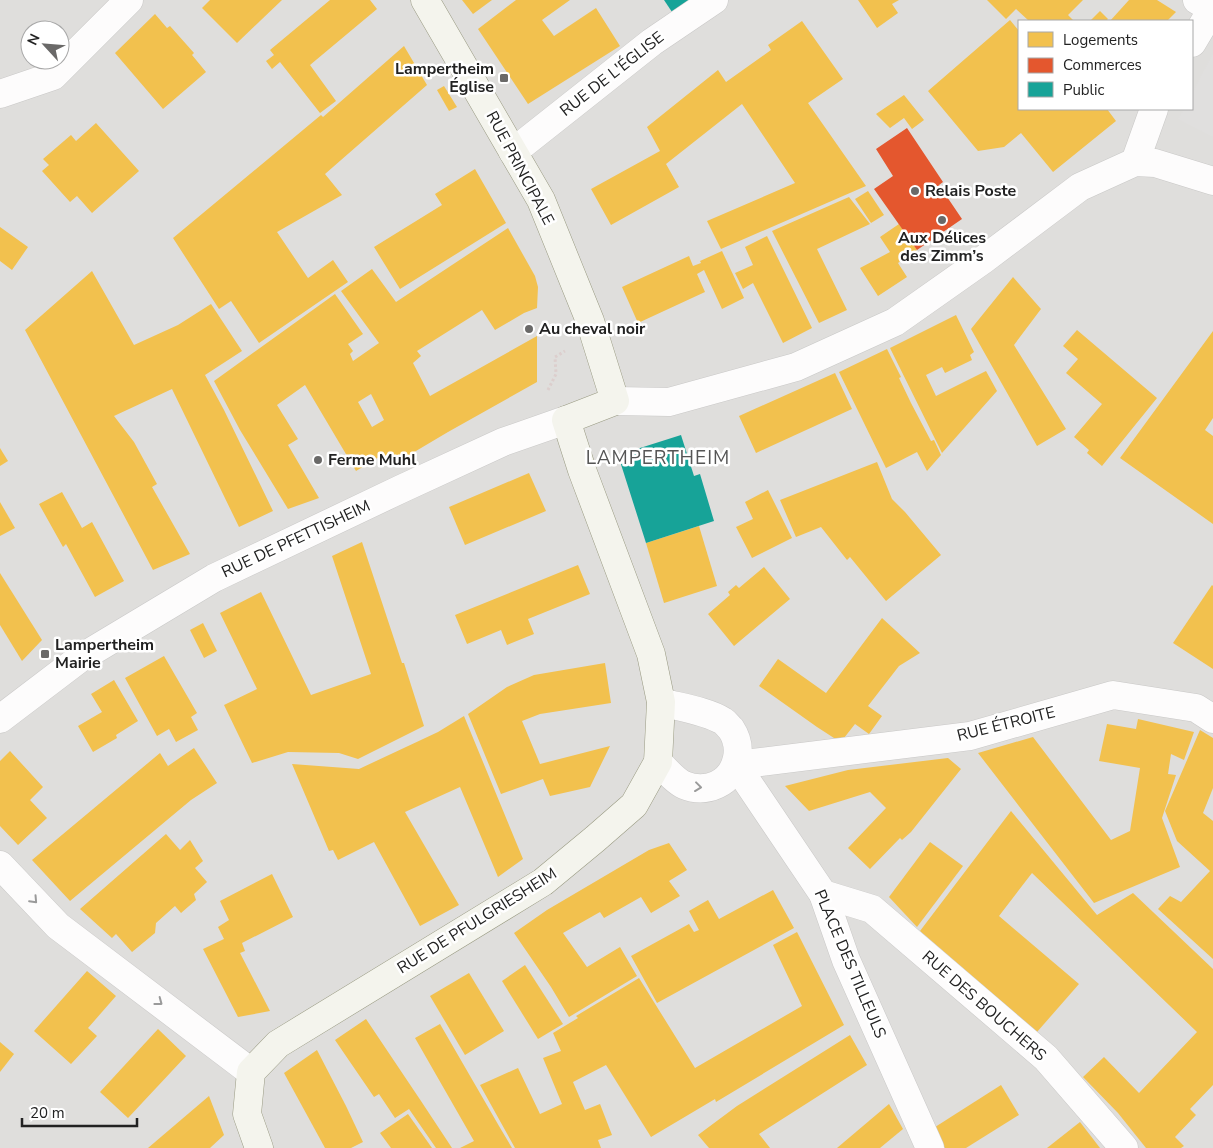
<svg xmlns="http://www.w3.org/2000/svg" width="1213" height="1148" font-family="'Nunito Sans',sans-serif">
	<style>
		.residential { fill: #dfdedc; fill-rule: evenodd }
		.parking { fill: #e0dfde }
		.homes { fill: #f2c14e; fill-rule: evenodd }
		.shops { fill: #e4572e }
		.public { fill: #17a398 }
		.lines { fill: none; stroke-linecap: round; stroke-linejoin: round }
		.minor-casing { stroke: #c9c8c7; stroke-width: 29 }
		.tertiary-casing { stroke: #c9c8c7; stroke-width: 29 }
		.secondary-casing { stroke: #999a82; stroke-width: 29 }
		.path { stroke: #dccecd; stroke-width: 3; stroke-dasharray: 2.5 2.5; stroke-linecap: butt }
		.minor { stroke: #fdfcfc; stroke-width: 28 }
		.tertiary { stroke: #fdfcfc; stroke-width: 28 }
		.secondary { stroke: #f4f4ed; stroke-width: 28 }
		.oneway { stroke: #9a9a9a }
		.poi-dot { fill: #6a6968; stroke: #fff; stroke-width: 2 }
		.labels { text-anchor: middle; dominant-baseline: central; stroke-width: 5; stroke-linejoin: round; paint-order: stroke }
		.poi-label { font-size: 16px; font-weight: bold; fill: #222; stroke: #fff; text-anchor: start }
		.street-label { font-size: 16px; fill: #222; stroke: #fff }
		.quarter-label { font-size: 19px; letter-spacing: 1px; fill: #555; stroke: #fff }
	</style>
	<rect width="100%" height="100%" fill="#f0eeeb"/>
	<path class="residential" d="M0,0H1213V1148H0ZM1019,21H1192V109H1019ZM30,30H60V60H30Z"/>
	<polygon class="parking" points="1213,53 1213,137 1178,119 1184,109 1192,109 1192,93"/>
	<g class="homes">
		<polygon points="210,0 282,0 237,43 202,8"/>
		<polygon points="330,0 370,0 377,9 310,65 336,101 320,113 280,62 272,69 266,61 274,55 270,50"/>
		<polygon points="462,0 492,0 473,14"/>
		<polygon points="516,0 570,0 542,20 554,36 596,8 620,46 528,104 478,29"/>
		<polygon points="858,0 899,0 892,4 898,13 877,28"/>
		<polygon points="987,0 1083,0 1068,15 1074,21 1029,21 1016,9 1006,19"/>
		<polygon points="1129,0 1157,0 1176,12 1167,21 1110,21"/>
		<polygon points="1100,11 1108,19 1106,21 1090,21"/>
		<polygon points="155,14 167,28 170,26 194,53 192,55 206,72 163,109 115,53"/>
		<polygon points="1010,20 1019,31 1019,109 1107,109 1116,121 1053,172 1021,133 1004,147 978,151 928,91"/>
		<polygon points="802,21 843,79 808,103 866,186 721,249 707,221 795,183 742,104 666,164 679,187 611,225 591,189 660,151 647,127 718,70 726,82 771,50 768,45"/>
		<polygon points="404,46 427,85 325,174 342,195 277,232 308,278 333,260 348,282 259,343 231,301 219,309 173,238 321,115 323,117"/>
		<polygon points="444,86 457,107 449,111 437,90"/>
		<polygon points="904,95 924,120 912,129 904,118 890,128 876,114"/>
		<polygon points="96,123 139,171 92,213 77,196 70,202 42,171 49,165 43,159 71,135 76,141"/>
		<polygon points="475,169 506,223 400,289 374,247 442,205 435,194"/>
		<polygon points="868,191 884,215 871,223 855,199"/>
		<polygon points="849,197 870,224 817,249 847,310 819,323 772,231"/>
		<polygon points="899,224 917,250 898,263 907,277 878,296 860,268 890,252 880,237"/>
		<polygon points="0,227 28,247 12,270 0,261"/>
		<path d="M508,228L535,276L538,287L537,308L524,313L495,330L482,310L417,351L421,356L413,363L430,396L537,336V382L448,432L389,467L382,455L356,471L305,385L277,405L298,439L288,445L319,498L288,509L240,430L214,381L335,294L363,334L348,344L353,351L350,354L353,361L379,343L341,291L372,269L396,302ZM371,394L384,420L372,427L358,402Z"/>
		<polygon points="767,236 812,328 783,343 753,283 743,289 735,273 753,265 745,247"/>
		<polygon points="722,251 744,298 722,309 704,270 697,274 705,292 638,323 622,287 689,256 693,266 701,263 700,261"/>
		<polygon points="92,271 134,345 178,325 211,304 242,351 205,375 224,410 273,511 239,527 172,389 114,416 134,442 157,484 152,487 190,554 153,570 25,330"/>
		<polygon points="1013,277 1041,309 1014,345 1066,429 1037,446 971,329"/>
		<polygon points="956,315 974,352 970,355 972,360 945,373 942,367 926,375 936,396 986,371 997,391 942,453 890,348"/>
		<polygon points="1077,330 1157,398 1102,466 1087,453 1089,450 1074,437 1102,404 1066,373 1078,359 1063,346"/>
		<polygon points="1213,331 1213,418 1205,430 1213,436 1213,524 1120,458"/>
		<polygon points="887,349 901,377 899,378 911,403 931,441 934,440 941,455 927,471 917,452 886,468 839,372"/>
		<polygon points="835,373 852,409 756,453 739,416"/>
		<polygon points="0,448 8,461 0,466"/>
		<polygon points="877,462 892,499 905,512 941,555 886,601 850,557 847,560 821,527 796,537 780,500"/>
		<polygon points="529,473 546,511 465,545 449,507"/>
		<polygon points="768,490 792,538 752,558 736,527 753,519 745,502"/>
		<polygon points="62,492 82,528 92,522 124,581 95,597 66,544 63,547 39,504"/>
		<polygon points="0,502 15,528 0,536"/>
		<polygon points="699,526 717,586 664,603 646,543"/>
		<polygon points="362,542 402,663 404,663 424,726 358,759 339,753 288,752 252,763 224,705 257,689 220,613 261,592 311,695 371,674 332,556"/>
		<polygon points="578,565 590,594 528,619 534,634 507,645 501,630 467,644 455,615"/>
		<polygon points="764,567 790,599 734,646 708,614 730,595 728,592 736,585 739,588"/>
		<polygon points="0,573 42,640 22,661 0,625"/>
		<polygon points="1212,585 1213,586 1213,669 1173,643"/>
		<polygon points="882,618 920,653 899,666 868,706 882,716 869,734 855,724 844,738 834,738 817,727 759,686 778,659 826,693"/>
		<polygon points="203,623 217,651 204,658 190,630"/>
		<polygon points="164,656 197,713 191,717 198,730 176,742 169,729 157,736 125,678"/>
		<polygon points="605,663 611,703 540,714 522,721 540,764 610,746 590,787 550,796 543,779 501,794 468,714 507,687 534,675"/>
		<polygon points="114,680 138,721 116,735 117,738 93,752 78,726 102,712 91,694"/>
		<polygon points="464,716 523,859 498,877 460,787 405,812 459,905 420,926 374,842 338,860 333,850 329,851 292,764 359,769 438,732"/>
		<polygon points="1138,719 1194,732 1184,760 1171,754 1168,774 1176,775 1162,818 1180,867 1094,903 978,753 1033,737 1111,840 1130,831 1140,768 1099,761 1107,724 1136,729"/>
		<polygon points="1200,730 1213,738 1213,788 1203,813 1213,821 1213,959 1158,909 1170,896 1181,902 1210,871 1177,841 1165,811"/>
		<polygon points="194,748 217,783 191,800 70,901 32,860 160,753 168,766"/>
		<polygon points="10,751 43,787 30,800 47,818 18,845 0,826 0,761"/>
		<polygon points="948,758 961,769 911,832 902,840 900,838 870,869 848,848 886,808 870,792 809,811 785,786 848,770"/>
		<polygon points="1011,811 1097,915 1133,893 1213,969 1213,1085 1190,1109 1196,1115 1175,1137 1184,1146 1181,1148 1146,1148 1118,1113 1083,1077 1104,1057 1139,1093 1197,1032 1032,873 999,916 1079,984 1037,1032 920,931"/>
		<polygon points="166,834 180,850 190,840 203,861 195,868 207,882 194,894 196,900 181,913 175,906 156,923 155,933 132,952 116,934 112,938 80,909"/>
		<polygon points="930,842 963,866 917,927 889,897"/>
		<polygon points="669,843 687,870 669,881 680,896 651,913 641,897 604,918 600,912 563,933 587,967 620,947 637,976 569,1017 551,987 514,933 547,910 649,850"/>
		<polygon points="272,874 293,917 242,943 245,951 240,953 270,1011 238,1017 203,949 224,939 218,927 229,920 220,901"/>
		<polygon points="773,890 794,928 657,1003 631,956 689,924 694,932 699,930 689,911 708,900 719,919"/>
		<polygon points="797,932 844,1025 716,1102 715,1099 651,1137 606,1065 573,1082 585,1110 600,1104 612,1135 598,1140 601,1148 515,1148 480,1085 518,1068 540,1114 562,1104 543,1058 561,1051 553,1033 578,1018 576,1016 639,978 695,1068 802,1006 773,945"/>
		<polygon points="525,965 563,1024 538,1039 502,981"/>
		<polygon points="87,971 116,996 88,1028 97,1036 71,1064 34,1031"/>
		<polygon points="469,973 504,1031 465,1055 430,996"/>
		<polygon points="366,1019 421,1101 452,1148 436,1148 409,1109 395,1118 379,1094 374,1097 335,1040"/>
		<polygon points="440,1024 499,1126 512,1148 460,1148 474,1141 415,1038"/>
		<polygon points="158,1029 186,1056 128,1118 100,1092"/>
		<polygon points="850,1035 867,1065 759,1134 770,1148 709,1148 698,1135 737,1106"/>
		<polygon points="0,1042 14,1054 0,1072"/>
		<polygon points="317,1050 346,1106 363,1142 351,1148 325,1148 284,1073"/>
		<polygon points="1001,1085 1019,1115 966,1148 945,1148 932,1129"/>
		<polygon points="209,1096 224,1135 210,1148 148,1148"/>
		<polygon points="889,1104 903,1129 880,1148 837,1148"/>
		<polygon points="408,1114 432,1148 391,1148 380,1133"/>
		<polygon points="1080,1122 1100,1148 1047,1148"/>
	</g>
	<polygon class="shops" points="907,128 943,182 939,185 962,219 917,250 874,189 893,176 876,149"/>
	<g class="public">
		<polygon points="664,0 691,0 672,12"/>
		<polygon points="681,435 694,476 700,474 714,521 646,543 618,455"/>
	</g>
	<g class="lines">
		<g class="minor-casing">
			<g id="minor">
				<polyline points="1192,43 1212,9 1197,0"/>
				<polyline points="0,94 53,76 129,0"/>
				<polyline points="513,152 652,42 714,0"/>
				<polyline points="1135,162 1154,109"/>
				<polyline points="0,719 79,659 214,578 401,489 503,442 566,420"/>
				<path d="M658,762C665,769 675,781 684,785C706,794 732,784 737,758C739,748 737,738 731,729C728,726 726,723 723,721C707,711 679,707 661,702"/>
				<polyline points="0,865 58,926 251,1072"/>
				<polyline points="823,894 872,909 1046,1058 1124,1148"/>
				<polyline points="930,1148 846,960 823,894 736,765 970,736 1113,695 1196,708 1213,719"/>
			</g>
		</g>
		<g class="tertiary-casing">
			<polyline id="tertiary" points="615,401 669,402 796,367 895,322 983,260 1080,187 1135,162 1155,163 1213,181"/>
		</g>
		<g class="secondary-casing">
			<polyline id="secondary" points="259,1148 247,1114 251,1072 278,1044 543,882 595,839 634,805 658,762 661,702 651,654 582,470 566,420 615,401 590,321 541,200 425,0"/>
		</g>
		<polyline class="path" points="548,390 556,374 555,357 565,351"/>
		<use href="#minor" class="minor"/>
		<use href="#tertiary" class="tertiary"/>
		<use href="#secondary" class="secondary"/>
	</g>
	<defs><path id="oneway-chevron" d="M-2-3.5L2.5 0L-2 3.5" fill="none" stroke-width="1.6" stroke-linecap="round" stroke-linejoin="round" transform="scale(1.25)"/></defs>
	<g class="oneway">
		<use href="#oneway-chevron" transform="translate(698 787) rotate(7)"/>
		<use href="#oneway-chevron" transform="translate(34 900) rotate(47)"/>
		<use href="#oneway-chevron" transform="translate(159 1002) rotate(37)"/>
	</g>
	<g class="poi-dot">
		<rect x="499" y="73" width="10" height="10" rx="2.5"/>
		<circle cx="915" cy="191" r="5"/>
		<circle cx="942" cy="220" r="5"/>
		<circle cx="529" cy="329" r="5"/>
		<circle cx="318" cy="460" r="5"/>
		<rect x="40" y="649" width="10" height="10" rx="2.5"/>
	</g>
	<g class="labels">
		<g class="poi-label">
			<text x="494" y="69" text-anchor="end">Lampertheim<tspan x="494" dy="18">Église</tspan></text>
			<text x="925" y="191">Relais Poste</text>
			<text x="942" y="238" text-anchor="middle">Aux Délices<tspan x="942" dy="18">des Zimm’s</tspan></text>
			<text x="539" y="329">Au cheval noir</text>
			<text x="328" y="460">Ferme Muhl</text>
			<text x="55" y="645">Lampertheim<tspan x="55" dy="18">Mairie</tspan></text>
		</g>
		<g class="street-label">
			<text transform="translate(612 74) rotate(-38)">RUE DE L'ÉGLISE</text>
			<text transform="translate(520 168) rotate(62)">RUE PRINCIPALE</text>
			<text transform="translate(296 539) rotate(-25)">RUE DE PFETTISHEIM</text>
			<text transform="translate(1006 724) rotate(-14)">RUE ÉTROITE</text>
			<text transform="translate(477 921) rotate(-32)">RUE DE PFULGRIESHEIM</text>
			<text transform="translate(850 964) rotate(67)">PLACE DES TILLEULS</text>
			<text transform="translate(984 1006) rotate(41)">RUE DES BOUCHERS</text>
		</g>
		<g class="quarter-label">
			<text x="658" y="458">LAMPERTHEIM</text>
		</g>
	</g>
	<rect x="1018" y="20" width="175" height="90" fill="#ffffff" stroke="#a7a7a7"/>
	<rect x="1028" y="32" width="25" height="15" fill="#f2c14e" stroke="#a7a7a7"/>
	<text x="1063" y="45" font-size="15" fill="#222222">Logements</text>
	<rect x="1028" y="58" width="25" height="15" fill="#e4572e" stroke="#a7a7a7"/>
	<text x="1063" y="70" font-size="15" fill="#222222">Commerces</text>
	<rect x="1028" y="82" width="25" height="15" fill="#17a398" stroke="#a7a7a7"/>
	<text x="1063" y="95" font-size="15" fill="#222222">Public</text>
	<g transform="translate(45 45) rotate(296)"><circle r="24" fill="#ffffff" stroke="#a7a7a7"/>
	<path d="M0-4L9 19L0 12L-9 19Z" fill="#6a6968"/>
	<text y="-8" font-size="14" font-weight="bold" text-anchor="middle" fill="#222222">N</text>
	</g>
	<path d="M22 1118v8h115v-8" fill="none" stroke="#222222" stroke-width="2.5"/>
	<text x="30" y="1118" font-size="15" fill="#222222" stroke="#ffffff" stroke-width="4" paint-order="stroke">20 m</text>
</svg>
